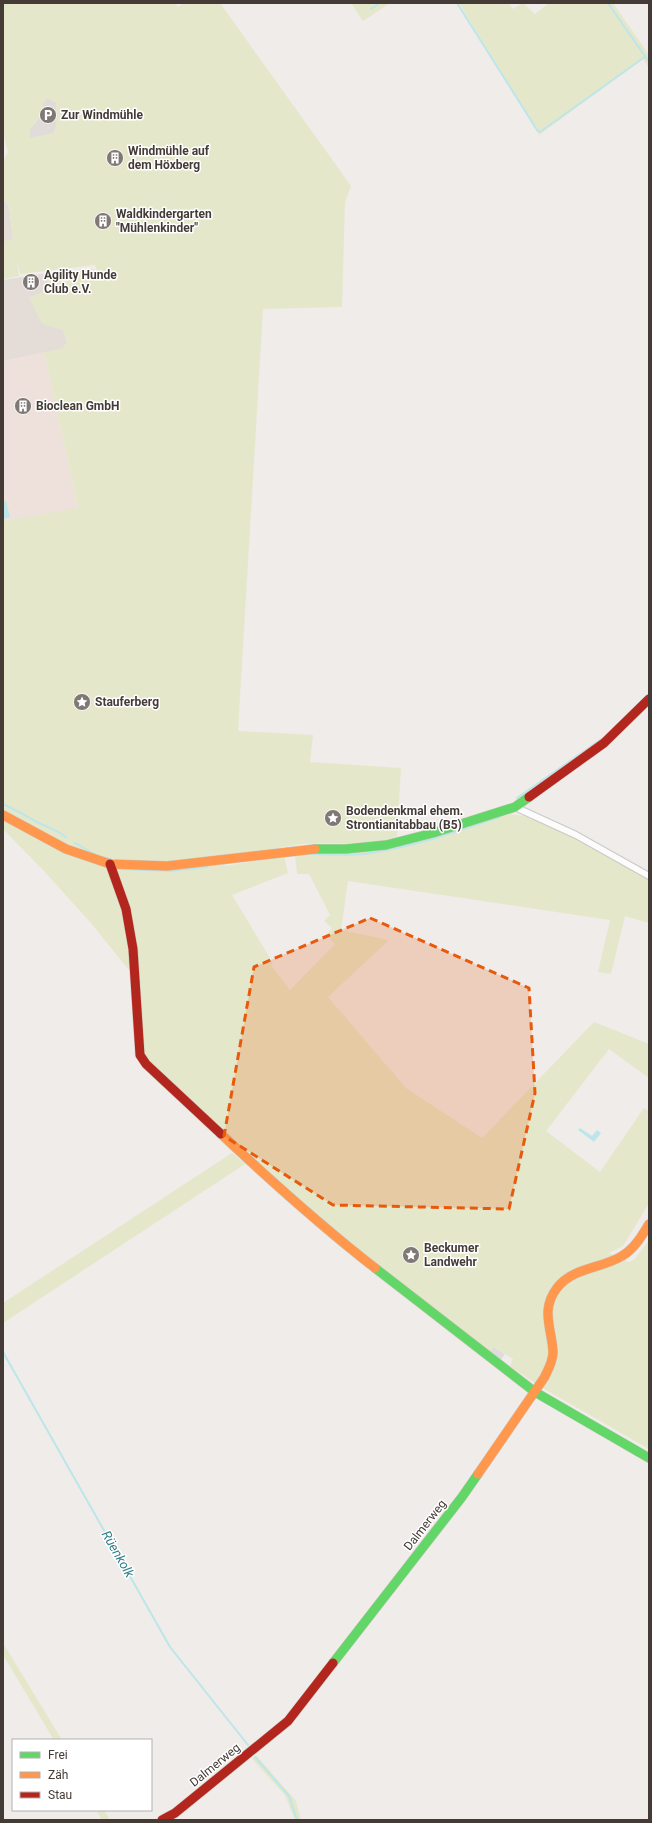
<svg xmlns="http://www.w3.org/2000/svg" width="652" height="1823" font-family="Roboto,sans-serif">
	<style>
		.residential { fill: #e3dcd7 }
		.commercial { fill: #eee0da }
		.green { fill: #e5e7cb; fill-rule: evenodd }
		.parking { fill: #e0dcda }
		.water { fill: #bde6ea }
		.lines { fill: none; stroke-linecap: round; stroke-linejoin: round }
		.stream { stroke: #bde6ea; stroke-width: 2 }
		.street-casing { stroke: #cbc8c5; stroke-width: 8 }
		.fast-casing { stroke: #cfc8c2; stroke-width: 10 }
		.slow-casing { stroke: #cfc8c2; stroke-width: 10 }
		.jam-casing { stroke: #cfc8c2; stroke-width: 10 }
		.street { stroke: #fdfcfc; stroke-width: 6 }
		.fast { stroke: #63d668; stroke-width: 9 }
		.slow { stroke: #ff974d; stroke-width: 9 }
		.jam { stroke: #b3261e; stroke-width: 9 }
		.marked { fill: #e8590c; fill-opacity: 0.2; stroke: #e8590c; stroke-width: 3; stroke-dasharray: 8 5; stroke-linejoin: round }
		.labels { text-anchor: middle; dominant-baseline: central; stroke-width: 3; stroke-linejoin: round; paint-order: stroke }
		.poi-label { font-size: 12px; font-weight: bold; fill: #443a36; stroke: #fff; text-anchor: start }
		.street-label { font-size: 12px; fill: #443a36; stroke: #fff }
		.water-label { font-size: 13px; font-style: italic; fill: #307f89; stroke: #fff }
	</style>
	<rect width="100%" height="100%" fill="#efece9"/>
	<g class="residential">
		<polygon points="3,199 9,206 13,239 3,242"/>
		<polygon points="47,273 48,284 42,293 29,298 63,330 67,342 62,349 3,361 3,280"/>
	</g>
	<polygon class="commercial" points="44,352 78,509 3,521 3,361"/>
	<g class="green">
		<path d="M3,3H175L178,7L184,3H220L351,186L345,202L342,307L263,309L238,731L313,735L310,762L401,768L397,837C364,848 335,841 303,844C278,847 252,853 227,858L225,866L284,856L288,873L232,895L273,963L271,965L290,990L335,944L326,935L332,928L324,921L330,915L309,874H297L295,853L311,852L340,854L364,851L493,817L509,814L524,816L537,821L566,833L640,875L649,878V923L625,916L611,974L598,972L610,920L348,881L341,930L389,940L328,997L406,1088L482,1138L594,1022L649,1044V1078L609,1049L546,1131L600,1172L644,1108L649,1111V1203L623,1246L609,1253L628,1262L634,1260L649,1240V1449L541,1387L510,1366L513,1359L495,1347L490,1353L335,1235L148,1062L141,1047L140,984L91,923L44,871L3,829V521L78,508L44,352L62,349L67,342L63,330L42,324L29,297L42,293L48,284L47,277L93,269L97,271L95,265L20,274L17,260L19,276L3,279V242L13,239L9,206L3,199V161L8,152L3,133ZM43,104L53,133L34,123C41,117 42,112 43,104Z"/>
		<polygon points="351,3 390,3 363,21"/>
		<polygon points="459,3 508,3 513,9 523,3 535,14 549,3 613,3 649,55 649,68 643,59 539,135"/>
		<polygon points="232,1153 245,1164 3,1323 3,1303"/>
		<polygon points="3,1643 62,1740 54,1740 3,1655"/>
		<polygon points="256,1755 296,1801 301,1820 295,1820 285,1795 252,1759"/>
		<polygon points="96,1810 104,1810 110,1820 102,1820"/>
	</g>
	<g class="parking">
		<polygon points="47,98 56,103 56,126 53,133 30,138 30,130 39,118 42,112 43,104"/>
		<polygon points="494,1347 505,1354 501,1360 490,1353"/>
	</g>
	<g class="water">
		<polygon points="3,501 6,501 10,517 3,519"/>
		<polygon points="580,1128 592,1136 597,1130 601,1133 594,1142 578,1130"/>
	</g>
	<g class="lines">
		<g class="stream">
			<polyline points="457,3 537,130 540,132 646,56"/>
			<polyline points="608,3 649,62"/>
			<polyline points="371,9 380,3"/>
			<polyline points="517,798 603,738"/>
			<path d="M3,804C16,810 28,817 41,824C51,829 56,829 66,837"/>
			<polyline points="75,843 96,855"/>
			<path d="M306,854C326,854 345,856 364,854C410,848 456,832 500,817"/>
			<polyline points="102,857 111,859"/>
			<polyline points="118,869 170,871 207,867"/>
			<polyline points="3,1352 170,1647 248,1745"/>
			<polyline points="255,1757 289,1796 297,1820"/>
		</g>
		<g class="street-casing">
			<polyline id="street" points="515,807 576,835 649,876"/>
		</g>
		<g class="fast-casing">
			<g id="fast">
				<polyline points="315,849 346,849 386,845 433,833 515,807 529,797"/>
				<polyline points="375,1268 535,1392 649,1458"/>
				<polyline points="333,1663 462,1497 478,1474"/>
			</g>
		</g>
		<g class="slow-casing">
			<g id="slow">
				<polyline points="3,815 66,849 110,864 167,866 315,849"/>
				<path d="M221,1134C271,1181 321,1226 375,1268"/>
				<path d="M478,1474L544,1378C548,1370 553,1362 553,1352C552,1329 540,1310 557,1288C573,1267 601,1269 622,1256C634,1249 642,1236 649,1224"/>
			</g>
		</g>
		<g class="jam-casing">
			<g id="jam">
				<polyline points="529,797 604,743 649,699"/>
				<polyline points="110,864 126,909 133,949 140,1055 146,1064 221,1134"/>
				<polyline points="162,1820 175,1813 288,1721 333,1663"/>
			</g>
		</g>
		<use href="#street" class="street"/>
		<use href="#fast" class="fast"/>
		<use href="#slow" class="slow"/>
		<use href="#jam" class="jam"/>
	</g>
	<path class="marked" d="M370,918L529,988L535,1093L509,1209L333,1205L224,1136L254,967Z"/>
	<defs>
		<g id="parking-disc" transform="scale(0.9)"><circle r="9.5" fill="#807875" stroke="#fff"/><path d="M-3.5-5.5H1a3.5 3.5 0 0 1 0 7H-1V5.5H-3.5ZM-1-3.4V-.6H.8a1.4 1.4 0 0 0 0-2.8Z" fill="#fff"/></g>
		<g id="building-disc" transform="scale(0.9)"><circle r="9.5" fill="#807875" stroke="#fff"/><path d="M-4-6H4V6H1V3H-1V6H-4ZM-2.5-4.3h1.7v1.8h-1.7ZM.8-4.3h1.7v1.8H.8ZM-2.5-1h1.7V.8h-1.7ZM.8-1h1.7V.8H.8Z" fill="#fff"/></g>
		<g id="sight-disc" transform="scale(0.9)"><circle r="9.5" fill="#807875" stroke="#fff"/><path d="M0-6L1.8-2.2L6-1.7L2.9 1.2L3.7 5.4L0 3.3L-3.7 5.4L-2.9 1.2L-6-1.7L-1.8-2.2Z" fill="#fff"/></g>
	</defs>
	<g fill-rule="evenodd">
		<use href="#parking-disc" x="48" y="115"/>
		<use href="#building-disc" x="115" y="158"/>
		<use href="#building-disc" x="103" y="221"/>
		<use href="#building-disc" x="31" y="282"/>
		<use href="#building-disc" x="23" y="406"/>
		<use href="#sight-disc" x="82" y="702"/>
		<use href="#sight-disc" x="333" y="818"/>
		<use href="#sight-disc" x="411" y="1255"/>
	</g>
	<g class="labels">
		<g class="poi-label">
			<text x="61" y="115">Zur Windmühle</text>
			<text x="128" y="151">Windmühle auf<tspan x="128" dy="14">dem Höxberg</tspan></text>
			<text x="116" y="214">Waldkindergarten<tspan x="116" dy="14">"Mühlenkinder"</tspan></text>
			<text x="44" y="275">Agility Hunde<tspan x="44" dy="14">Club e.V.</tspan></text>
			<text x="36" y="406">Bioclean GmbH</text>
			<text x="95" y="702">Stauferberg</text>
			<text x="346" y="811">Bodendenkmal ehem.<tspan x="346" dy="14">Strontianitabbau (B5)</tspan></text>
			<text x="424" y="1248">Beckumer<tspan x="424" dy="14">Landwehr</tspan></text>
		</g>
		<g class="street-label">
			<text transform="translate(425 1525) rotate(-52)">Dalmerweg</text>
			<text transform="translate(215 1765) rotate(-39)">Dalmerweg</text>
		</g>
		<g class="water-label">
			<text transform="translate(118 1554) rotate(60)">Rüenkolk</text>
		</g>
	</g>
	<rect width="652" height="1823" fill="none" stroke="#443a36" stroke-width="8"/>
	<rect x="12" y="1739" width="140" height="72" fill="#ffffff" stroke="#b4b0af"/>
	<rect x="20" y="1752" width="20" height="6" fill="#63d668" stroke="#b4b0af"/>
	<text x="48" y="1759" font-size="12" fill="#443a36">Frei</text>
	<rect x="20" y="1772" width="20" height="6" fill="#ff974d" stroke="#b4b0af"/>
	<text x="48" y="1779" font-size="12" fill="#443a36">Zäh</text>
	<rect x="20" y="1792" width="20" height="6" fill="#b3261e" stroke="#b4b0af"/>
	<text x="48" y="1799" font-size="12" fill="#443a36">Stau</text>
</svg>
